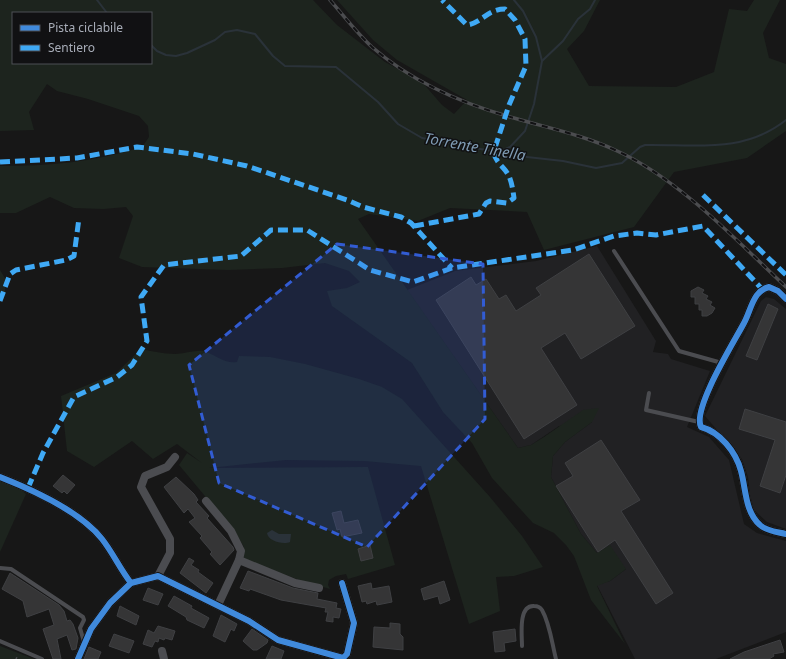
<svg xmlns="http://www.w3.org/2000/svg" width="786" height="659" font-family="'Noto Sans',sans-serif">
	<style>
		.built { fill: #212123 }
		.green { fill: #1d241e; fill-rule: evenodd }
		.water { fill: #2a3239 }
		.lines { fill: none; stroke-linecap: round; stroke-linejoin: round }
		.stream { stroke: #2a3239; stroke-width: 2 }
		.building { fill: #353536; stroke: #3f4043 }
		.path { stroke: #4d4e52; stroke-width: 1.5; stroke-dasharray: 2 3; stroke-linecap: butt }
		.lane { stroke: #4b4c50; stroke-width: 4 }
		.street { stroke: #4b4c50; stroke-width: 8 }
		.rail-casing { stroke: #4b4c4f; stroke-width: 3.5 }
		.rail { stroke: #111113; stroke-width: 2; stroke-dasharray: 6; stroke-linecap: butt }
		.quiet { stroke: #3fa9f5; stroke-width: 5; stroke-dasharray: 10 5; stroke-linecap: butt }
		.cycleway-casing { stroke: #111113; stroke-width: 8 }
		.cycleway { stroke: #408adc; stroke-width: 6 }
		.marked { fill: #325cd3; fill-opacity: 0.2; stroke: #325cd3; stroke-width: 3; stroke-dasharray: 8 5; stroke-linejoin: round }
		.labels { text-anchor: middle; dominant-baseline: central; stroke-width: 3; stroke-linejoin: round; paint-order: stroke }
		.water-label { font-size: 15px; font-style: italic; fill: #7f9bb3; stroke: #111113 }
	</style>
	<rect width="100%" height="100%" fill="#171717"/>
	<g class="built">
		<polygon points="597,246 656,341 653,352 668,354 671,359 710,371 687,427 709,437 729,460 744,524 757,533 786,541 786,632 716,659 635,659 597,585 610,581 626,569 597,553 581,534 551,477 553,456 565,442 592,422 559,426 531,445 518,448 407,290 455,271 536,261"/>
		<polygon points="766,297 774,299 786,309 786,529 767,522 754,510 750,495 748,477 742,459 705,416 761,301"/>
	</g>
	<g class="green">
		<path d="M0,0H313L337,25L385,62L422,82L442,105L454,114L467,100L397,60L373,40L337,0H600L584,31L567,49L589,86L676,87L714,72L729,9L747,11L754,0H780L763,33L769,58L786,64V131L747,158L674,172L634,227L544,250L527,212L450,208L418,221L369,214L358,219L518,448L531,445L544,437L583,410L599,408L592,422L565,442L553,456L551,477L581,534L597,553L610,545L626,569L610,581L597,586L625,644L591,600L574,556L566,545L554,533L533,523L492,478L472,443L443,412L412,363L332,306L327,291L347,288L360,282L349,271L325,263L282,268L228,270L142,267L119,258L133,216L126,207L103,209L74,208L50,197L16,213H0V166C48,166 96,162 142,147L149,137L148,126L139,116L88,99L57,91L47,84L29,112L34,130L0,131ZM13,13H151V63H13Z"/>
		<polygon points="0,270 6,280 5,292 0,295"/>
		<path d="M141,349C152,351 164,354 175,354C183,354 196,350 203,351C215,354 224,364 237,362L239,356L270,357L305,364L359,379L382,387L402,399L490,497L522,536L543,567L514,576L496,577L500,611L469,624L421,466L364,461L286,460L209,468L368,467L395,565L348,579L346,574L336,576L329,580L328,585L330,589L302,581L244,559V547L235,532L179,465L187,453L202,463L177,444L153,459L132,441L94,467L67,451L61,396L116,373Z"/>
		<polygon points="0,479 13,483 26,494 0,552"/>
		<polygon points="0,646 34,659 0,659"/>
	</g>
	<path class="water" d="M272,530L279,534H291L290,542C283,545 268,541 267,533Z"/>
	<g class="lines">
		<g class="stream">
			<polyline points="97,0 107,13"/>
			<path d="M151,45L157,51L166,55L176,56L187,53L215,40L225,32L237,30L255,34L273,56L285,66L336,67L378,102L398,124L422,138L518,156L563,161L596,168L622,163L640,147L645,145C695,144 743,154 786,120"/>
			<polyline points="542,61 563,41 578,19 590,9 595,0"/>
			<polyline points="499,152 510,147 525,131 534,104 542,61 536,37 523,11 514,0"/>
		</g>
	</g>
	<g class="building">
		<polygon points="589,254 635,326 581,359 565,333 541,348 577,405 524,439 436,300 471,277 476,285 486,279 499,299 506,295 516,311 541,295 536,288"/>
		<polygon points="698,287 704,290 702,293 708,296 706,299 712,302 710,305 715,308 712,313 707,316 702,316 702,310 699,310 699,304 695,304 695,297 691,297 691,291"/>
		<polygon points="768,304 778,309 757,360 746,356"/>
		<polygon points="745,409 786,422 786,475 780,493 760,486 775,440 739,429"/>
		<polygon points="601,440 640,500 621,511 673,593 656,604 615,540 598,552 556,486 573,476 565,463"/>
		<polygon points="63,475 75,485 67,494 64,491 62,493 53,486"/>
		<polygon points="176,477 194,494 198,500 196,502 209,516 207,518 233,547 234,550 220,565 210,554 212,552 200,538 202,536 189,522 195,518 188,509 184,513 164,487"/>
		<polygon points="341,511 344,523 358,520 362,533 342,537 340,529 337,530 332,513"/>
		<polygon points="370,545 373,558 361,561 358,549"/>
		<polygon points="189,558 194,561 191,565 199,570 198,572 213,583 206,593 180,573"/>
		<polygon points="248,571 293,588 318,593 317,599 337,603 336,608 341,609 339,618 333,617 333,622 326,621 328,612 325,612 326,608 281,600 250,589 249,591 240,588"/>
		<polygon points="10,573 59,605 64,611 67,621 70,620 73,624 78,638 76,649 72,650 67,635 57,639 61,659 53,659 43,629 54,625 49,609 27,617 23,601 2,589"/>
		<polygon points="444,581 450,600 440,604 438,596 424,600 421,589"/>
		<polygon points="371,583 372,589 389,586 392,602 377,605 376,601 367,604 366,601 362,602 358,586"/>
		<polygon points="148,588 163,594 158,605 143,600"/>
		<polygon points="174,596 192,606 191,608 209,618 204,628 187,620 186,617 168,606"/>
		<polygon points="120,606 139,616 136,625 117,616"/>
		<polygon points="221,615 237,624 234,631 231,629 225,642 213,636"/>
		<polygon points="390,623 400,624 400,634 403,637 403,650 373,647 374,627 390,628"/>
		<polygon points="158,626 175,631 172,640 165,638 164,640 159,638 158,642 155,641 152,647 143,644 148,630 154,633"/>
		<polygon points="252,629 268,640 267,643 257,650 253,650 243,641"/>
		<polygon points="515,629 516,641 504,643 505,651 495,652 493,632"/>
		<polygon points="114,634 134,641 129,653 109,646"/>
		<polygon points="780,640 784,652 773,654 774,656 769,659 730,659 744,652"/>
		<polygon points="272,646 284,651 281,659 266,659"/>
		<polygon points="89,647 101,652 98,659 84,659"/>
	</g>
	<g class="lines">
		<polyline class="path" points="16,659 18,655"/>
		<g class="lane">
			<polyline points="614,251 679,351 722,363"/>
			<polyline points="649,393 646,410 699,422"/>
			<polyline points="0,568 11,569 83,617 84,620 80,628 84,642"/>
			<polyline points="0,641 42,659"/>
			<path d="M522,646C522,635 518,605 534,606C538,606 540,607 542,610C550,624 552,644 556,659"/>
		</g>
		<g class="street">
			<path d="M786,299L778,291L769,287C764,288 761,290 757,295C751,303 749,314 744,323C734,342 692,409 701,427C720,432 736,452 741,471C746,489 745,512 760,525C766,531 778,532 786,534"/>
			<path d="M0,477C33,490 80,511 102,539C113,553 120,569 131,583"/>
			<polyline points="206,501 231,531 241,551 239,560 218,605"/>
			<polyline points="239,560 295,583 319,588"/>
			<polyline points="158,576 170,553 170,539 141,487 145,476 167,467 175,457"/>
			<polyline points="162,651 164,659"/>
			<polyline points="78,659 91,629 110,603 131,583 158,576 249,621 278,640 343,658 347,654 354,623 342,583"/>
		</g>
		<g class="rail-casing">
			<path id="rail" d="M330,0C344,16 357,33 372,47C412,82 463,104 514,118C548,128 583,135 615,150C678,178 736,240 786,287"/>
		</g>
		<use href="#rail" class="rail"/>
		<g class="quiet">
			<polyline points="0,162 77,158 137,147 193,154 247,166 347,200 363,207 401,217 411,223 452,268"/>
			<polyline points="703,195 786,275"/>
			<path d="M414,226L479,214L486,203L490,201L507,203L514,198C513,191 512,183 509,176C504,166 494,162 494,151L509,105L526,66L525,39L515,20L505,9C487,9 482,23 467,25L442,0"/>
			<polyline points="0,301 10,274 16,270 66,260 74,256 79,218"/>
			<polyline points="28,488 43,453 74,397 117,377 132,365 147,341 141,297 164,265 241,256 271,230 307,230 370,270 413,282 452,268 573,250 614,236 637,233 656,235 703,226 762,289"/>
		</g>
		<g class="cycleway-casing">
			<g id="cycleway">
				<path d="M786,299L778,291L769,287C764,288 761,290 757,295C751,303 749,314 744,323C734,342 692,409 701,427C720,432 736,452 741,471C746,489 745,512 760,525C766,531 778,532 786,534"/>
				<path d="M0,477C33,490 80,511 102,539C113,553 120,569 131,583"/>
				<polyline points="78,659 91,629 110,603 131,583 158,576 249,621 278,640 343,658 347,654 354,623 342,583"/>
			</g>
		</g>
		<use href="#cycleway" class="cycleway"/>
	</g>
	<path class="marked" d="M337,244L483,264L485,419L367,547L219,483L189,365Z"/>
	<g class="labels">
		<g class="water-label">
			<text transform="translate(475 146) rotate(10)">Torrente Tinella</text>
		</g>
	</g>
	<rect x="12" y="12" width="140" height="52" fill="#111113" stroke="#4d4f55"/>
	<rect x="20" y="25" width="20" height="6" fill="#408adc" stroke="#4d4f55"/>
	<text x="48" y="32" font-size="12" fill="#a8adb8">Pista ciclabile</text>
	<rect x="20" y="45" width="20" height="6" fill="#3fa9f5" stroke="#4d4f55"/>
	<text x="48" y="52" font-size="12" fill="#a8adb8">Sentiero</text>
</svg>
